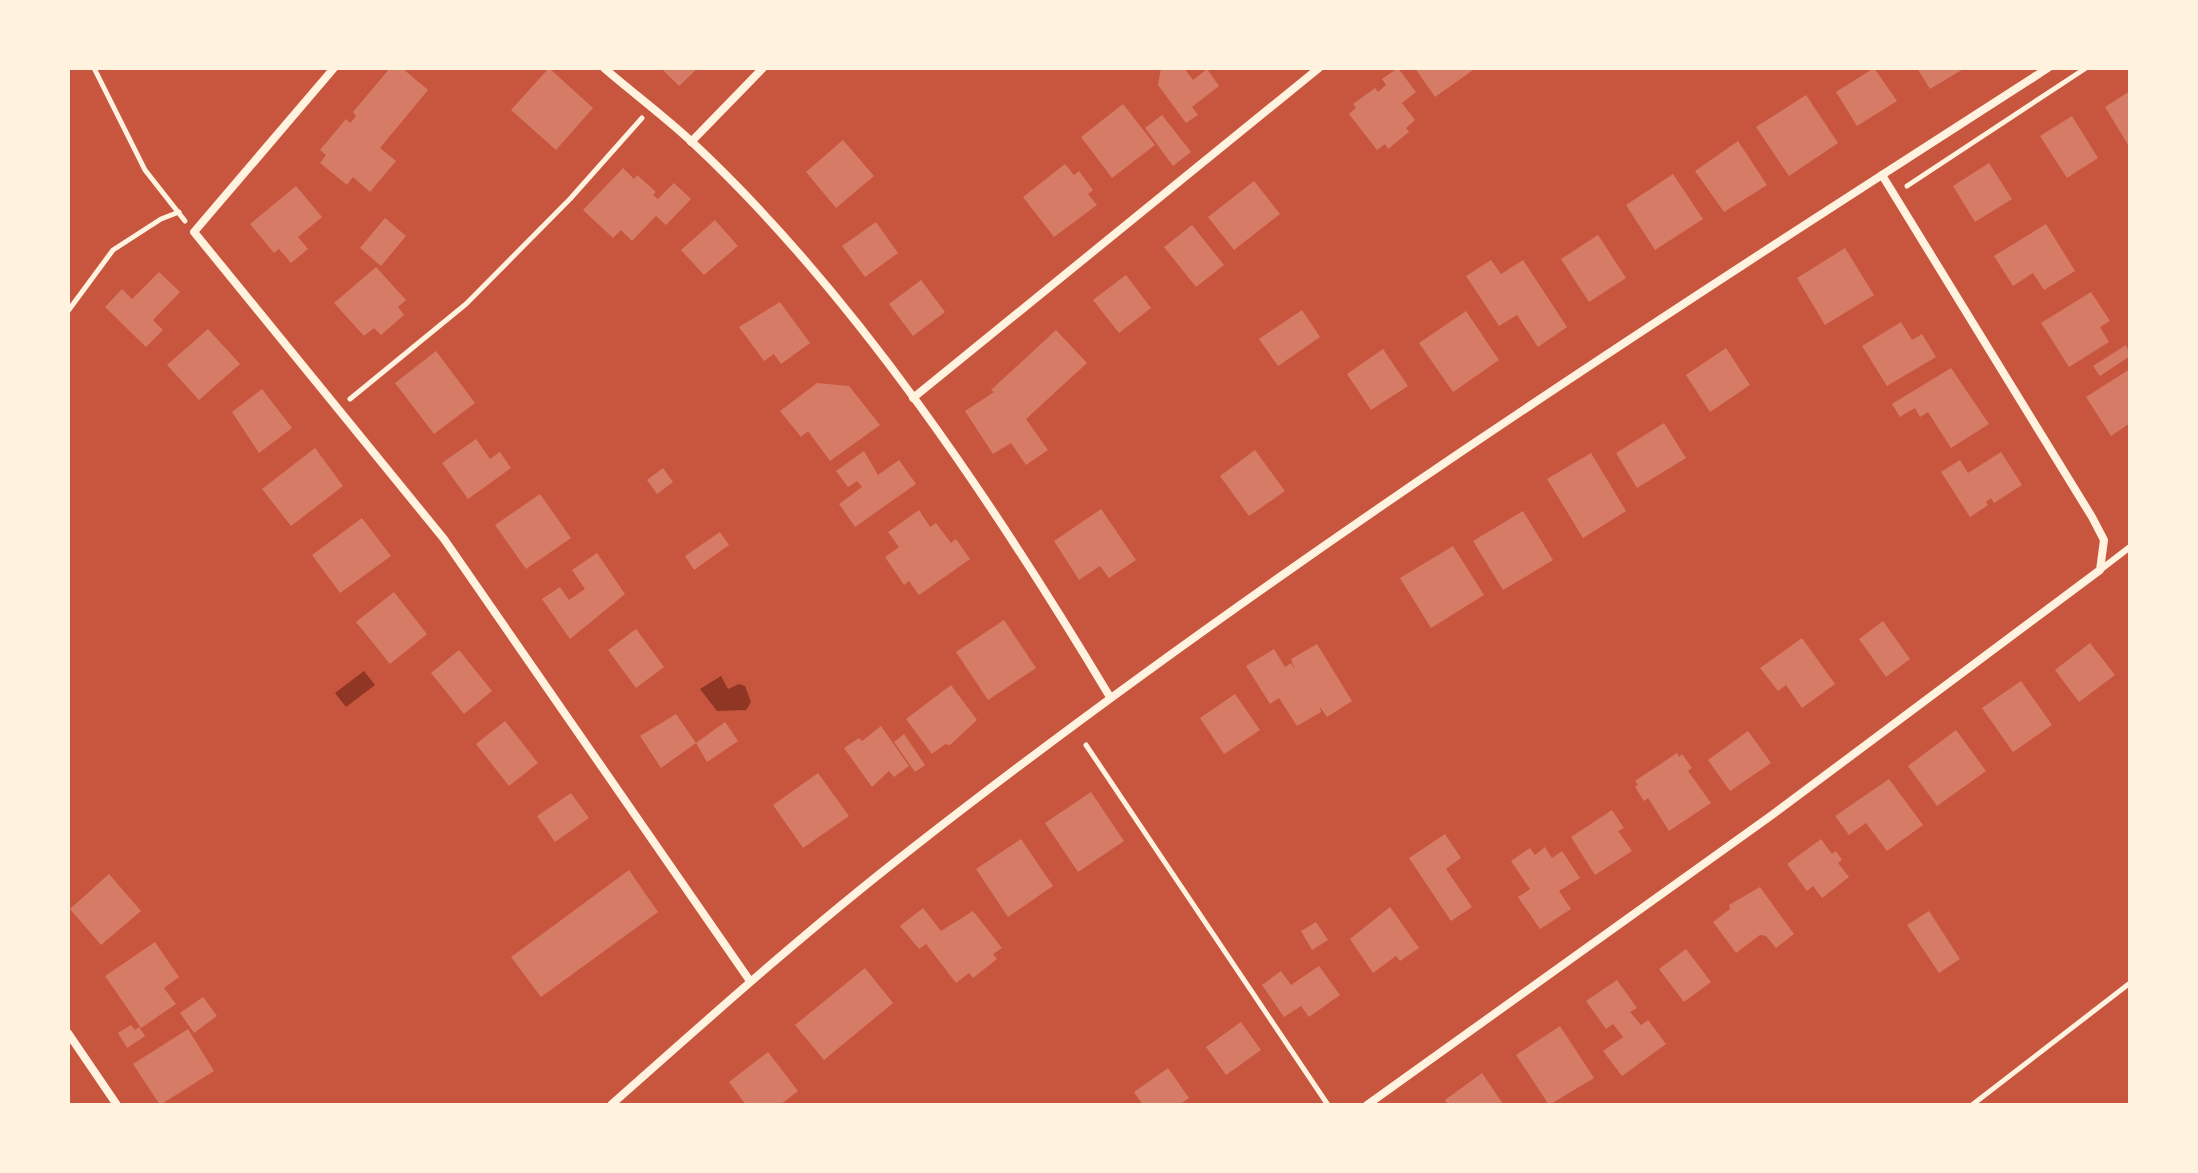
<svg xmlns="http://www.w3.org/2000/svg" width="2198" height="1173" font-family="'DM Sans',sans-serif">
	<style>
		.water { fill: #8f3625 }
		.building { fill: #d67c66 }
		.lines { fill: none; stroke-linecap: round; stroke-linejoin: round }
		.path { stroke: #fff3e0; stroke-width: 5 }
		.service { stroke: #fff3e0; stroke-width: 6 }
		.minor { stroke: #fff3e0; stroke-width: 8 }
	</style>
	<rect width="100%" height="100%" fill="#c8553d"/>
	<g class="water">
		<polygon points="364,671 375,685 346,707 335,693"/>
		<polygon points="721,676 728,689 739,684 745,686 751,702 746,710 717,711 700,689"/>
	</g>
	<g class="building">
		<polygon points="390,68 402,68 428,90 380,148 396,161 370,192 353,177 347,185 320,163 326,155 320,150 346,119 350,123 356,116 353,112"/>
		<polygon points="549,68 593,108 556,150 511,110"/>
		<polygon points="661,68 698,68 679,86"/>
		<polygon points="1161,68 1184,68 1193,80 1207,69 1219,86 1192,107 1198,115 1186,123 1158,85"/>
		<polygon points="1398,68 1416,92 1402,103 1415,120 1406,128 1409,132 1388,149 1385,144 1377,150 1349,114 1356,108 1353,104 1375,88 1378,92 1386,85 1382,79"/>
		<polygon points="1415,68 1476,68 1435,97"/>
		<polygon points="1874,68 1897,101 1857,126 1836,92"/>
		<polygon points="1917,68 1965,68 1930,89"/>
		<polygon points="2130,91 2130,148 2105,107"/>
		<polygon points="1806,95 1838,143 1789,176 1756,127"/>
		<polygon points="1123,104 1155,145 1112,178 1081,137"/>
		<polygon points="1162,115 1191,152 1173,166 1145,128"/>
		<polygon points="2072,116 2098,158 2067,178 2040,136"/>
		<polygon points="843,140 874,176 836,208 806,172"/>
		<polygon points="1738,141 1767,185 1724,212 1695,171"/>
		<polygon points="1989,163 2012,199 1975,222 1953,186"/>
		<polygon points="1065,164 1074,175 1079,171 1093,190 1088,194 1097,205 1054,237 1023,197"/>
		<polygon points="623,168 634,179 637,175 656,192 653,195 658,199 674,183 691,199 666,225 656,216 632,241 621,230 613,238 583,210"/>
		<polygon points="1673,174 1703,219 1655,250 1626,205"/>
		<polygon points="1254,181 1280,214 1234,250 1208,217"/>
		<polygon points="296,186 322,217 298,237 308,249 291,263 279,249 274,253 250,224"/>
		<polygon points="385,218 406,236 381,266 360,248"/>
		<polygon points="715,220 738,246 704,275 681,250"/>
		<polygon points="876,222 898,253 865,277 842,246"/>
		<polygon points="2046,224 2075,271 2044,290 2033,273 2013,286 1994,256"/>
		<polygon points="1192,225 1224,265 1196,287 1164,247"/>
		<polygon points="1598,235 1626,278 1589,302 1561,259"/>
		<polygon points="1845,248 1874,295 1825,325 1797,278"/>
		<polygon points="1491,260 1501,274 1523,260 1567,327 1538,347 1517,315 1499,326 1466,276"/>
		<polygon points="376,267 406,300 398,307 404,315 381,335 374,328 364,336 334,303"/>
		<polygon points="159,272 180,292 153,320 163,330 146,347 105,307 122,289 132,299"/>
		<polygon points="1126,275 1151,308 1119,333 1093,300"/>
		<polygon points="921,280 945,312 913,336 889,304"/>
		<polygon points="2091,292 2110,321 2100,327 2109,342 2069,367 2041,323"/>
		<polygon points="780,302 810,343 781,364 774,354 764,361 739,327"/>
		<polygon points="1302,310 1320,337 1278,366 1259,339"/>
		<polygon points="1466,311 1499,360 1453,392 1419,343"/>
		<polygon points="1901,322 1912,340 1922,334 1936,357 1887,386 1862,346"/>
		<polygon points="208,329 240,364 199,400 167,365"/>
		<polygon points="1056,330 1087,363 1026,419 1048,450 1026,465 1011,443 993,454 965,411 994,392 991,390"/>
		<polygon points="2126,345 2130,356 2100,376 2093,366"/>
		<polygon points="1726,348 1750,385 1710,412 1686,375"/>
		<polygon points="1383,349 1408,386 1371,410 1347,374"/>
		<polygon points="436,351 475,403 434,434 395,383"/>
		<polygon points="1951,368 1989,424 1951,448 1928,412 1920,417 1915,408 1900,417 1892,404"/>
		<polygon points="2130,369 2130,423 2111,436 2086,397"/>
		<polygon points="817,383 849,386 880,425 830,461 808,431 801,437 780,411"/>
		<polygon points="262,389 292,428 259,453 232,412"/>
		<polygon points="1664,423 1686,458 1637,488 1616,453"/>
		<polygon points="476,439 490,459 500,452 511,468 468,499 442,463"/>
		<polygon points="315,448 343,486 291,526 262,489"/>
		<polygon points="1255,450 1285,491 1249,516 1220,476"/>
		<polygon points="864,451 878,475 899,460 916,484 855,527 839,504 862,487 857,481 848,487 836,471"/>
		<polygon points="2001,452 2022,485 1994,503 1991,498 1986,502 1988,505 1970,517 1941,472 1960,460 1968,473"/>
		<polygon points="1591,453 1626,511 1583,538 1547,479"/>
		<polygon points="663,468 673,482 657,494 647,480"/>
		<polygon points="540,494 571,538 526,569 495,525"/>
		<polygon points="1101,509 1136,560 1109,578 1100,566 1079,580 1054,541"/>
		<polygon points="919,510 930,527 936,523 951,543 956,539 970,559 919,595 909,581 904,585 885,557 899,547 888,532"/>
		<polygon points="1523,511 1553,560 1503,590 1473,541"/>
		<polygon points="362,518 391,556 340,593 312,555"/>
		<polygon points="720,532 729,545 694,570 685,556"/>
		<polygon points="1453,546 1484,595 1431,628 1400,578"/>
		<polygon points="597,553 625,594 570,639 542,599 560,587 569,600 585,589 572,570"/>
		<polygon points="394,592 427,634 390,664 356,622"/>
		<polygon points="1004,620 1036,668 988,700 956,652"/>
		<polygon points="1883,621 1910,659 1886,677 1859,639"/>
		<polygon points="636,629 664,667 636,688 608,650"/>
		<polygon points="1802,638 1835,684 1802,708 1786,685 1778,691 1760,668"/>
		<polygon points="2090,643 2115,675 2079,702 2055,670"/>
		<polygon points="1317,644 1352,701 1327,717 1320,707 1321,712 1297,726 1279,698 1270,704 1246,666 1274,649 1285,667 1291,663 1295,670 1291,659"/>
		<polygon points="459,650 492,691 464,714 431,673"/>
		<polygon points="2021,681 2052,725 2013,752 1982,708"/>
		<polygon points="951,685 977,720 950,745 945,744 932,754 906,719"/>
		<polygon points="1235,694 1260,730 1224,754 1200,718"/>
		<polygon points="676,714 696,743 661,768 640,736"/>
		<polygon points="505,721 538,763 509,786 476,744"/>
		<polygon points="725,722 738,741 707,762 696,743"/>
		<polygon points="881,726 909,766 894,777 889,771 872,787 844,748 859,738 862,741"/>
		<polygon points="1956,730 1986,771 1937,806 1908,766"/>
		<polygon points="1748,731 1771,763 1730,791 1708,760"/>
		<polygon points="904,734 925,765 915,772 894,742"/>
		<polygon points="1677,753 1679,757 1682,754 1692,768 1688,771 1711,803 1669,831 1648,798 1644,801 1635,787 1638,784 1635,781"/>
		<polygon points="818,773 849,816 803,848 773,805"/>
		<polygon points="1889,779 1923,825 1887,851 1866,823 1849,835 1835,816"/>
		<polygon points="1091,792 1124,841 1078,872 1045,823"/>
		<polygon points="571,793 589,818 555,842 537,816"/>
		<polygon points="1612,810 1624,828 1618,831 1632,851 1595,875 1571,837"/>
		<polygon points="1445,834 1461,858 1446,869 1472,907 1451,921 1409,858"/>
		<polygon points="1021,839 1053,886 1008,917 976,869"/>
		<polygon points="1821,839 1832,854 1836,851 1842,860 1838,863 1849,877 1822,898 1813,886 1807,891 1787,864"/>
		<polygon points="1545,847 1552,858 1562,851 1580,878 1559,891 1571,909 1540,929 1518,897 1530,889 1511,861 1530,848 1535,855"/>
		<polygon points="629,870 658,912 541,997 511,957"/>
		<polygon points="109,874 141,911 101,945 70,909"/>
		<polygon points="1760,887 1794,934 1776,948 1766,936 1760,935 1736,953 1713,922 1730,909 1729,905"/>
		<polygon points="1390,907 1419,948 1400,961 1396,956 1373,973 1350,939"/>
		<polygon points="923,908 941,931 973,911 1002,948 993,954 997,959 973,978 969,973 956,983 926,944 919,949 900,926"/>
		<polygon points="1929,911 1960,959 1939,973 1907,925"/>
		<polygon points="1316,922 1328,940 1312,950 1301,931"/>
		<polygon points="155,942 179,977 164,988 176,1004 141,1028 105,976"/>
		<polygon points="1686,949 1711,982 1684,1002 1659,969"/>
		<polygon points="1319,966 1340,995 1309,1017 1301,1006 1284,1017 1262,985 1281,971 1291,985"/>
		<polygon points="865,968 893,1003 824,1060 795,1025"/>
		<polygon points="1617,980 1637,1008 1630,1012 1641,1025 1648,1020 1666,1044 1622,1076 1603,1051 1623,1037 1613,1024 1606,1029 1586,1001"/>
		<polygon points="203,997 217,1016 194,1033 180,1013"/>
		<polygon points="1241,1022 1261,1050 1226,1075 1206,1047"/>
		<polygon points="131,1025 135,1030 139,1027 145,1036 127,1048 118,1033"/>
		<polygon points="1560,1026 1594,1078 1549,1105 1516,1055"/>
		<polygon points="188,1029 214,1071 160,1105 133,1064"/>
		<polygon points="768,1052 798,1091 780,1105 746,1105 729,1082"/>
		<polygon points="1168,1068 1189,1098 1179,1105 1143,1105 1134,1092"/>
		<polygon points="1482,1073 1503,1104 1448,1105 1445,1100"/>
	</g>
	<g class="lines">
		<g class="path">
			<polyline points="94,68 145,170 185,221"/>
			<polyline points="1907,186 2086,68"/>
			<polyline points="68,311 113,250 161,219 179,212"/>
			<polyline points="350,399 466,304 570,199 642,118"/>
			<polyline points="1086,745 1328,1105"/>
			<polyline points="1972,1105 2130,983"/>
		</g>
		<polyline class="service" points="2100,570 2130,547"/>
		<g class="minor">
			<polyline points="334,68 194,232 444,539 750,981"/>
			<path d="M604,68C633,93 664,116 692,142C855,294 996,507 1110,697"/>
			<polyline points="691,142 763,68"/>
			<polyline points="913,398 1319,68"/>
			<polyline points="68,1033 117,1105"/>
			<path d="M611,1105C709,1018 806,931 910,850C1273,566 1661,317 2048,68"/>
			<polyline points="1367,1105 1772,815 2100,570 2104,540 2092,517 1882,175"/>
		</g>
	</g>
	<rect width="2198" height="1173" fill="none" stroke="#fff3e0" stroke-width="140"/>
</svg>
